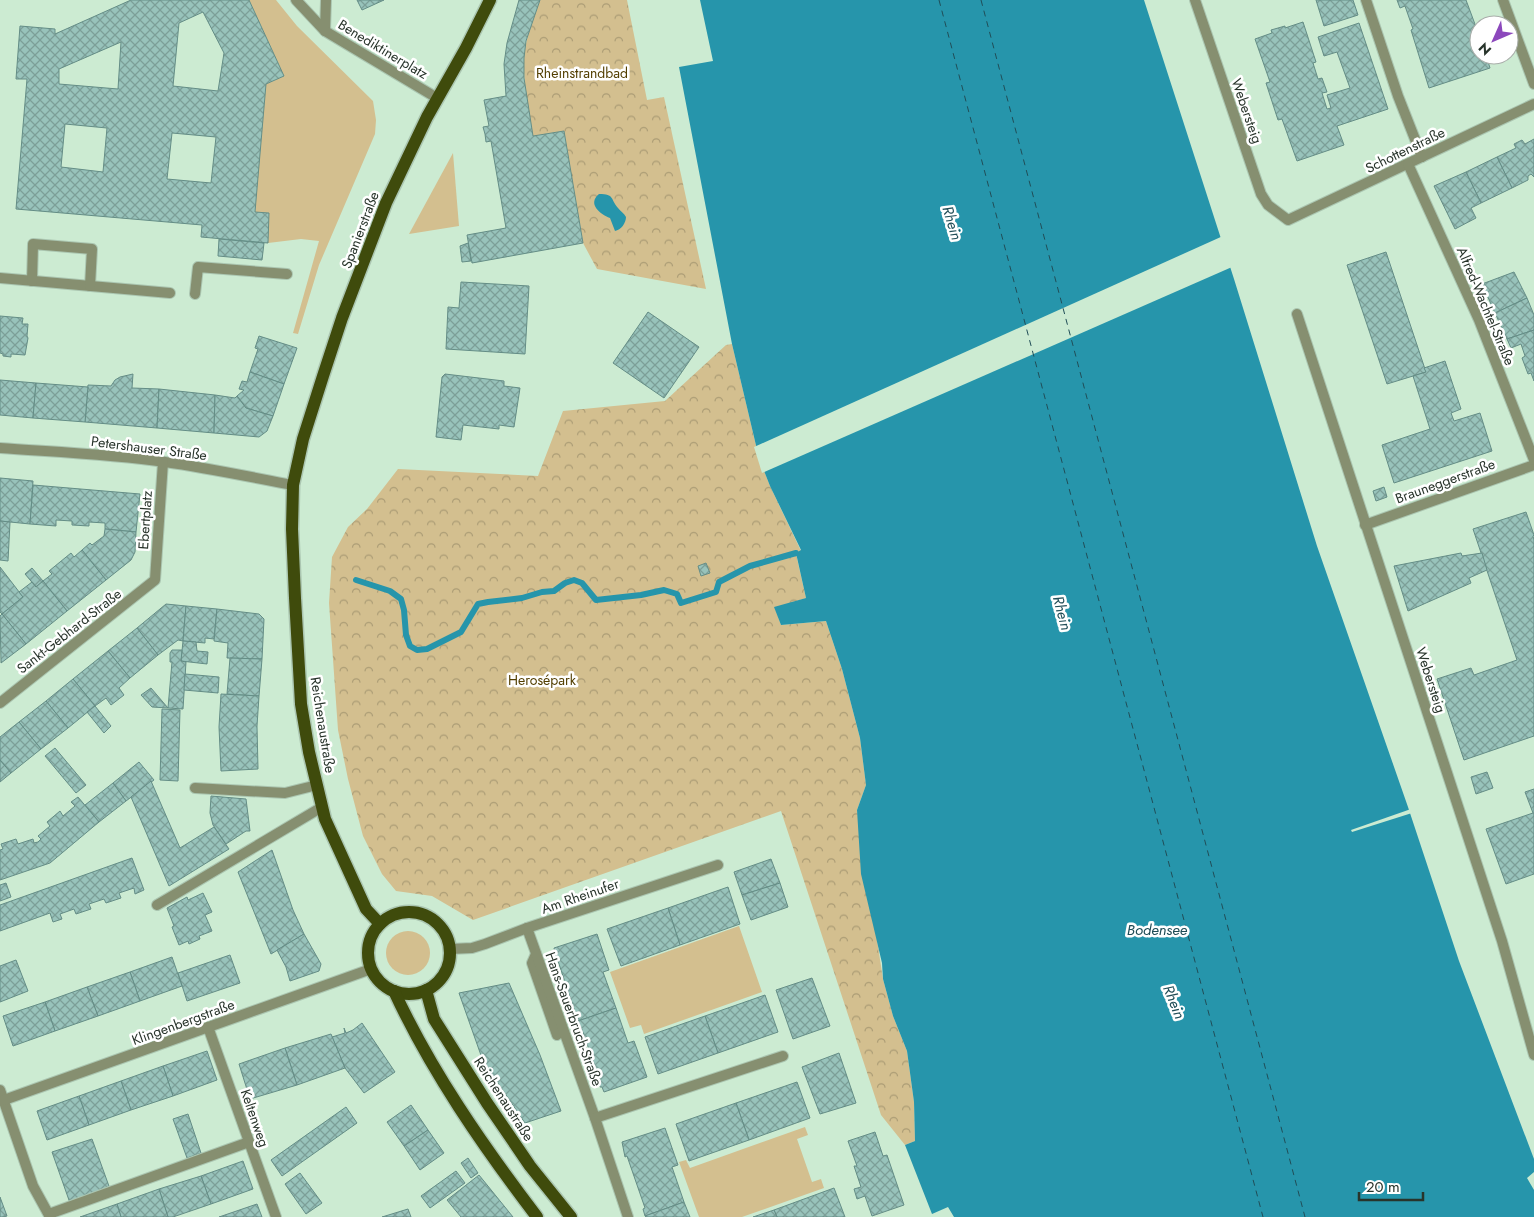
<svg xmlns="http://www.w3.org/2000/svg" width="1534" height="1217" font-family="Jost,sans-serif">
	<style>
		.green { fill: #d3bf8f }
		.forest { fill: url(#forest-crowns) }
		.water { fill: #2695ab }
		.pier { fill: #ccebd2 }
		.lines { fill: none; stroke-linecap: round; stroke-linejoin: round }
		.stream { stroke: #2695ab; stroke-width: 6 }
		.ferry { stroke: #204d57; stroke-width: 1; stroke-dasharray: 6 5; stroke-linecap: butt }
		.building { fill: url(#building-cross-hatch); stroke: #648d86; fill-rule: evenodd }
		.lane-casing { stroke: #abc6b1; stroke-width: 12 }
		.street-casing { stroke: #abc6b1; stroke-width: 12 }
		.primary-casing { stroke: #abc6b1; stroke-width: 15 }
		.lane { stroke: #868f70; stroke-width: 10 }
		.street { stroke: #868f70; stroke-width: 10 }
		.primary { stroke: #3f4b0c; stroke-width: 12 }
		.labels { text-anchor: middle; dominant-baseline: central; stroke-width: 5; stroke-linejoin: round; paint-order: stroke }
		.street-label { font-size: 14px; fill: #28342b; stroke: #fff }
		.park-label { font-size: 14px; fill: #523e00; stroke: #fff }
		.water-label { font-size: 15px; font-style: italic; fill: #204d57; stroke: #fff }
	</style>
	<defs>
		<pattern id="forest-crowns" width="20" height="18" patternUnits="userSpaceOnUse" patternTransform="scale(1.25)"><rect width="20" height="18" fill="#d3bf8f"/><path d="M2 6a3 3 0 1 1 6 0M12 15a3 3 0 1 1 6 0" fill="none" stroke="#ab9c75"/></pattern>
		<pattern id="building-cross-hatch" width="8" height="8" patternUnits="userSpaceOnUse" patternTransform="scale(1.25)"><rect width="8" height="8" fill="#98c3bb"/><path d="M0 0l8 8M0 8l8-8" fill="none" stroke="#7c9f98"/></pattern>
	</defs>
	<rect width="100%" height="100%" fill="#ccebd2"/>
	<g class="green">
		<polygon points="249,0 276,0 297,26 373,101 376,120 375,134 319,265 298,334 293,333 319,241 301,239 268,243 269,213 255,212 266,84 284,76"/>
		<polygon points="453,153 459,226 409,234"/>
		<polygon points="739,926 762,992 644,1034 641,1025 630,1028 610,972"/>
		<circle cx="408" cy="953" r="22"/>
		<polygon points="805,1127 808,1135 797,1139 812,1182 821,1179 824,1188 742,1217 699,1217 679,1162 686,1160 690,1168"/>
	</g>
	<g class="forest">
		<path d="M540,0H627L647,100L664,97L706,289L597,269L583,243L564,131L533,136C529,111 523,85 524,59C525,39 533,19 540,0Z"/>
		<polygon points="732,344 759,458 770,486 801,551 796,554 806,598 775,608 781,625 826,621 842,669 860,738 866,785 857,810 883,979 893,1016 907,1051 914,1102 915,1141 905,1145 881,1115 781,811 473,920 432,896 396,891 382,874 363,836 348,779 338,730 329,603 332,557 348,527 367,509 398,469 538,476 563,411 665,401 726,345"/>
	</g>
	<g class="water">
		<polygon points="700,0 1144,0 1234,279 1317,546 1408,807 1459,961 1534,1159 1534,1172 1527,1178 1534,1190 1534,1217 954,1217 948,1207 932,1214 905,1145 915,1141 914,1102 907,1051 893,1016 883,979 882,963 861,874 857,810 866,785 860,738 842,669 826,621 781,625 774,607 806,598 796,553 801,550 770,486 759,458 732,344 679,67 713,61"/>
		<path d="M599,194C615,194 610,199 618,208C621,212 624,213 626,217C626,223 621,230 615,231L610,218C600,214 587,204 599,194Z"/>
	</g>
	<g class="pier">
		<polygon points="1223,236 1232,267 762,473 754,447"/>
		<polygon points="1411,809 1412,813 1352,832 1351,830"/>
	</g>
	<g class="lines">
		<polyline class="stream" points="356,580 390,591 401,599 404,610 406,635 410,646 417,650 427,649 461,632 478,604 488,602 522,598 542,592 554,591 565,583 574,580 582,583 596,600 641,595 664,590 677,594 681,603 716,592 719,582 750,566 796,553"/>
		<g class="ferry">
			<polyline points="939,0 1263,1217"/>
			<polyline points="981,0 1305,1217"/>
		</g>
	</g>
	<g class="building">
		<path d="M131,0H249L284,76L266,84L255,212L269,213L268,243L201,237L202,225L16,209L27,79H16L20,26L55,29V34ZM203,12L224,53L218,91L173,86L179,23ZM121,42L118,89L59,84V69ZM65,124L107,128L103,172L61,167ZM172,133L216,137L211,183L167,179Z"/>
		<polygon points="357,0 384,0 362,10"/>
		<polygon points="519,0 540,0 526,41 524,58 524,78 533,136 564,131 583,243 472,263 467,235 506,228 491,141 486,142 485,134 483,127 489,126 484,100 506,96 504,64 507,43"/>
		<polygon points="1316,0 1353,0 1358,15 1324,26"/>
		<polygon points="1397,0 1466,0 1479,35 1479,55 1486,55 1490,68 1429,88 1411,30 1413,29 1405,6 1400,8"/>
		<polygon points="1303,22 1316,62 1313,63 1318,79 1322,78 1327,92 1322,93 1327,109 1331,108 1327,95 1350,88 1337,52 1324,56 1318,37 1359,23 1388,109 1337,126 1344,145 1297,161 1282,119 1278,120 1266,83 1270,82 1255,39 1272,33 1271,30 1285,26 1285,28"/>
		<polygon points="1534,139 1534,177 1531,174 1528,176 1528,180 1512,188 1497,157 1516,148 1514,144 1522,140 1525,144"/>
		<polygon points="1497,157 1512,188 1481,203 1466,172"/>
		<polygon points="1466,172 1481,203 1471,208 1476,218 1455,229 1434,186"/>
		<polygon points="219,239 264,243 262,260 218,256"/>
		<polygon points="468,243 471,261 462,262 460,246"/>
		<polygon points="1386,252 1426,372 1387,384 1347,265"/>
		<polygon points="1514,272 1527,298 1495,313 1482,284"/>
		<polygon points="461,282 529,286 525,354 446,349 448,307 459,308"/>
		<polygon points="1527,298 1534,315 1534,330 1507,339 1495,313"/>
		<polygon points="648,312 699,347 664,398 613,363"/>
		<polygon points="0,316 23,318 22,324 28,324 27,336 28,338 25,355 11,354 11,357 3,356 3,354 0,353"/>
		<polygon points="1534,330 1534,381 1531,373 1528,374 1522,358 1525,356 1521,344 1511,348 1507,339"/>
		<polygon points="259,336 297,348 284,384 250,372 258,349 255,348"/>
		<polygon points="1445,361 1461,409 1451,413 1454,421 1480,413 1492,451 1394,483 1382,445 1430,429 1413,376 1426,372 1424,368"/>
		<polygon points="250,372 284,384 273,416 246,408 237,396 244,390 239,389 242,381 247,382"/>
		<polygon points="133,374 132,388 159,389 157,428 85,422 88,385 111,386 115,380 120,377"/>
		<polygon points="445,374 504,381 504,386 520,388 514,427 499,425 499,429 463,425 461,440 436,437 442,377"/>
		<polygon points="0,380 36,383 33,418 0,415"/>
		<polygon points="36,383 88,387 85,422 33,418"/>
		<polygon points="159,389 215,395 214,433 157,428"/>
		<polygon points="215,395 235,398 237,396 246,408 273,416 267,431 259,437 214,433"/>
		<polygon points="0,478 33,481 30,524 0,521"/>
		<polygon points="33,485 140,494 136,532 105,529 105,523 89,522 89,526 72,525 72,521 56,520 56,526 30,524"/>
		<polygon points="1384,487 1387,497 1376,501 1373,491"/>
		<polygon points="1526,512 1534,535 1533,536 1534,540 1534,736 1464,760 1437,679 1471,668 1474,675 1517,660 1473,529"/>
		<polygon points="0,521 10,522 8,561 0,560"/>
		<polygon points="105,529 136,532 135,552 131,560 106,580 82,550 90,543 92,545 104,536"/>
		<polygon points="82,550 106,580 67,611 43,581 52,574 49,571 71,553 74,557"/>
		<polygon points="1461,553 1462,556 1482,553 1487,570 1469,578 1471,583 1408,611 1394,566"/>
		<polygon points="706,563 710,573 701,576 698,566"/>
		<polygon points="0,567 23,597 2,614 0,612"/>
		<polygon points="32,568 43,581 36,587 25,574"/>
		<polygon points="43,581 67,611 26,644 2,614 23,597 19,592 32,582 36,587"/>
		<polygon points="166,604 186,606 183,641 178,640 158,655 137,628"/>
		<polygon points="186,606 217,609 214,639 205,638 205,643 183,641"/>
		<polygon points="217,609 259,614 264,619 262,659 227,658 228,643 214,641"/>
		<polygon points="2,614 26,644 1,663 0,616"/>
		<polygon points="137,628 158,655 130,678 108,651"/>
		<polygon points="183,641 196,642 197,651 208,652 207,664 181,661"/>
		<polygon points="172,650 182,650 181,661 186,662 183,709 168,708 172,662 170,662 170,653"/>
		<polygon points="108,651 130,678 119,688 124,695 111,705 106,698 95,706 73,679"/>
		<polygon points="230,658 262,659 259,696 227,694"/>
		<polygon points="185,674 219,677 218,693 184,690"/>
		<polygon points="73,679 95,706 68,728 46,701"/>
		<polygon points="151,688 168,708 152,707 141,695"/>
		<polygon points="221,694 259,696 257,726 258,769 221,771 219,727"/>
		<polygon points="46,701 68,728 41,749 19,722"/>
		<polygon points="95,706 111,726 104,733 87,712"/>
		<polygon points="162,709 180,710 178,781 160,780"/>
		<polygon points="19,722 41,749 11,773 0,760 0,737"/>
		<polygon points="55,748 86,785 76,793 45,756"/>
		<polygon points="0,760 11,773 0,782"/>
		<polygon points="139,762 154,780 126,801 113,783"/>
		<polygon points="1487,772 1493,788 1476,794 1471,777"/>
		<polygon points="151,781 180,848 214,827 229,849 169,886 131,797"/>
		<polygon points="113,783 126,801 99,822 85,805"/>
		<polygon points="1534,789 1534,874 1506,884 1486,829 1533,813 1525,792"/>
		<polygon points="211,796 246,799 250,831 246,831 226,844 213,825 210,813"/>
		<polygon points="78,797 99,822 50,863 0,880 0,850 3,849 1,844 16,839 18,844 33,839 34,843 38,842 41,839 38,836 50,826 47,822 60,811 63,816 75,806 71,802"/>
		<polygon points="272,850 293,910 304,934 271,954 238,872"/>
		<polygon points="132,858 144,890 135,894 134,888 119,893 121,898 106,903 104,899 89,904 91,909 76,914 74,909 60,914 62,919 53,922 50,913 0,931 0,905"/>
		<polygon points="771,859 780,883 742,895 734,872"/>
		<polygon points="6,883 11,897 0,901 0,885"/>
		<polygon points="780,883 788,907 751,920 742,895"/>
		<polygon points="728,887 740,924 680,945 668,908"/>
		<polygon points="203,893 212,912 205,915 212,931 199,936 200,939 189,944 188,941 179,945 172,927 174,926 167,908 187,897 188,900"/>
		<polygon points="668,908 680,945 621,966 607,929"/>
		<polygon points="304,934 321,964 319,971 290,981 286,967 277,950"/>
		<polygon points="597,934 609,970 603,972 616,1008 578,1021 558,961 556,962 554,948"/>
		<polygon points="230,955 240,983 187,1001 178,973"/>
		<polygon points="172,957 182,986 140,1001 130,972"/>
		<polygon points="16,960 28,991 0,1002 0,966"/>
		<polygon points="130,972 140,1001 98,1016 87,987"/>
		<polygon points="812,978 830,1026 793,1039 776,990"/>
		<polygon points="509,983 540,1055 561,1111 525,1123 483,1061 459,993"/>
		<polygon points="87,987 98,1016 55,1031 45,1002"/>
		<polygon points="765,995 778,1032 718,1053 705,1016"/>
		<polygon points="45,1002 55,1031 13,1046 3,1016"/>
		<polygon points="616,1008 628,1043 634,1041 647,1077 604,1092 602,1087 600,1087 598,1081 600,1080 581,1027 580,1027 578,1021"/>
		<polygon points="705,1016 718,1053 658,1074 645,1037"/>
		<polygon points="362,1023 395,1072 364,1093 345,1068 332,1037 345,1033 344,1028 346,1033 353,1030"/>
		<polygon points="331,1034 345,1068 297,1085 285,1048"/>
		<polygon points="285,1048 297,1085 250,1099 239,1064"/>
		<polygon points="207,1051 217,1080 173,1096 163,1066"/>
		<polygon points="839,1053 856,1103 820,1114 802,1067"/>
		<polygon points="163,1066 173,1096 131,1110 121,1081"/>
		<polygon points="121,1081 131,1110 89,1125 79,1096"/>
		<polygon points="797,1082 810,1118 749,1140 736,1103"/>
		<polygon points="79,1096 89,1125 47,1140 37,1111"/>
		<polygon points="736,1103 749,1140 689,1161 676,1124"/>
		<polygon points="411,1105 428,1130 404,1146 387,1122"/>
		<polygon points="346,1107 357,1123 282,1176 271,1160"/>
		<polygon points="188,1114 201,1153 187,1158 173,1119"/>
		<polygon points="665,1128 678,1165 672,1167 684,1202 645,1216 643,1209 645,1208 627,1156 625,1157 622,1142"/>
		<polygon points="428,1130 444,1153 420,1170 404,1146"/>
		<polygon points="875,1132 883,1156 887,1155 904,1205 872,1216 865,1196 857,1199 854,1189 861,1187 854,1166 857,1166 848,1141"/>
		<polygon points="92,1139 110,1189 70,1203 52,1152"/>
		<polygon points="468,1158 478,1173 471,1178 461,1163"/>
		<polygon points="243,1161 253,1189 211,1204 201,1176"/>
		<polygon points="456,1171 465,1183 430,1208 421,1196"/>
		<polygon points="300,1173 322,1203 306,1214 285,1184"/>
		<polygon points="479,1175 513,1217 461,1217 447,1200"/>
		<polygon points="201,1176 211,1204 173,1217 168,1217 159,1189"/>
		<polygon points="834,1188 845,1217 777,1217 774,1210"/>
		<polygon points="159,1189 168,1217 121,1217 117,1204"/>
		<polygon points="0,1197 7,1216 3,1217 0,1217"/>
		<polygon points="684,1202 690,1217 646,1217 645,1216"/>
		<polygon points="117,1204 121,1217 80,1217"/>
		<polygon points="257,1204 262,1217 219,1217"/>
		<polygon points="408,1209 411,1217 382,1217"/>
		<polygon points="774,1210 777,1217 753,1217"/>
	</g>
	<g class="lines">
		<g class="lane-casing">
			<g id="lane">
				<polyline points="1366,0 1398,96 1422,157"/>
				<polyline points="325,31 326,0"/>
				<polyline points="0,278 170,293"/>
				<polyline points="32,281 33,244 92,249 90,286"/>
				<polyline points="195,294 198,267 287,274"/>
				<polyline points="1365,525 1534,465"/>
				<polyline points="195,788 285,793 317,785"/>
				<polyline points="157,905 322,807"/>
				<polyline points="536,954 532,963 557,1035"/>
			</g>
		</g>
		<g class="street-casing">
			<g id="street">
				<polyline points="296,0 325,31 437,98"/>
				<polyline points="1195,0 1261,194 1268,205 1288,220 1534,104"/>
				<polyline points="1503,0 1534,84"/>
				<polyline points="1408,164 1479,320 1534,460"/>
				<polyline points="1297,314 1502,941 1534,1055"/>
				<path d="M0,448C55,452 110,454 165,462C208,468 250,477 293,485"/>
				<polyline points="0,703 155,580 163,462"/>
				<polyline points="527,928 595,1118 628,1217"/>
				<polyline points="450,949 472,948 485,944 527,928 718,865"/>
				<polyline points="208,1027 276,1217"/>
				<polyline points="0,1090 33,1186 50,1217"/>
				<polyline points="4,1100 371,969"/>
				<polyline points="595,1118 783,1056"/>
				<polyline points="49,1214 249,1142"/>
			</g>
		</g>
		<g class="primary-casing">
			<g id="primary">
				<circle cx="409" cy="953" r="41"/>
				<polyline points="380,924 366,909 325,819 309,752 301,704 295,598 292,529 293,485 303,439 323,376 342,318 386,203 427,117 466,48 490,0"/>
				<polyline points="426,990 434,1019 487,1103 530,1166 571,1217"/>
				<path d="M394,991C431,1071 483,1146 537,1217"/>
			</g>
		</g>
		<use href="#lane" class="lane"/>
		<use href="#street" class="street"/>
		<use href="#primary" class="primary"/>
	</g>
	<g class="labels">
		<g class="street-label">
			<text transform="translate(383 49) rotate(31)">Benediktinerplatz</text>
			<text transform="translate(1247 111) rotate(71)">Webersteig</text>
			<text transform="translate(1405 150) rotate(-26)">Schottenstraße</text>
			<text transform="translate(360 230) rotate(-69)">Spanierstraße</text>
			<text transform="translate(1486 306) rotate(67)">Alfred-Wachtel-Straße</text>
			<text transform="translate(149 448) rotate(7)">Petershauser Straße</text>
			<text transform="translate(1445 481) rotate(-20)">Brauneggerstraße</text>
			<text transform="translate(145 520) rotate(-86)">Ebertplatz</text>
			<text transform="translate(69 631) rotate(-38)">Sankt-Gebhard-Straße</text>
			<text transform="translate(1431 680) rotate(72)">Webersteig</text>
			<text transform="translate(323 725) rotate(81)">Reichenaustraße</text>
			<text transform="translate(580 896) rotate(-19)">Am Rheinufer</text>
			<text transform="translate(574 1019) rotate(70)">Hans-Sauerbruch-Straße</text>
			<text transform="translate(183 1022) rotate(-20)">Klingenbergstraße</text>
			<text transform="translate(504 1099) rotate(57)">Reichenaustraße</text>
			<text transform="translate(255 1118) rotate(71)">Keltenweg</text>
		</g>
		<g class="park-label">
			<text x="582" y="73">Rheinstrandbad</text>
			<text x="542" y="680">Herosépark</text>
		</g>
		<g class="water-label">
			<text transform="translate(952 223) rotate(73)">Rhein</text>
			<text transform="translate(1062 613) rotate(75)">Rhein</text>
			<text x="1157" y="930">Bodensee</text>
			<text transform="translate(1174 1002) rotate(68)">Rhein</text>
		</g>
	</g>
	<g transform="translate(1494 40) rotate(225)"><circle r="24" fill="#ffffff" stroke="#a9aeaa"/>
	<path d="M0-4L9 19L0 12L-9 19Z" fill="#8c48bc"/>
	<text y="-8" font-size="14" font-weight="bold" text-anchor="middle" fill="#28342b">N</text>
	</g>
	<path d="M1359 1192v8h64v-8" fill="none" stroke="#28342b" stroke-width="2.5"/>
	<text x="1366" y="1192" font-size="15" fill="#28342b" stroke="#ffffff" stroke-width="4" paint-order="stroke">20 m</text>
</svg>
